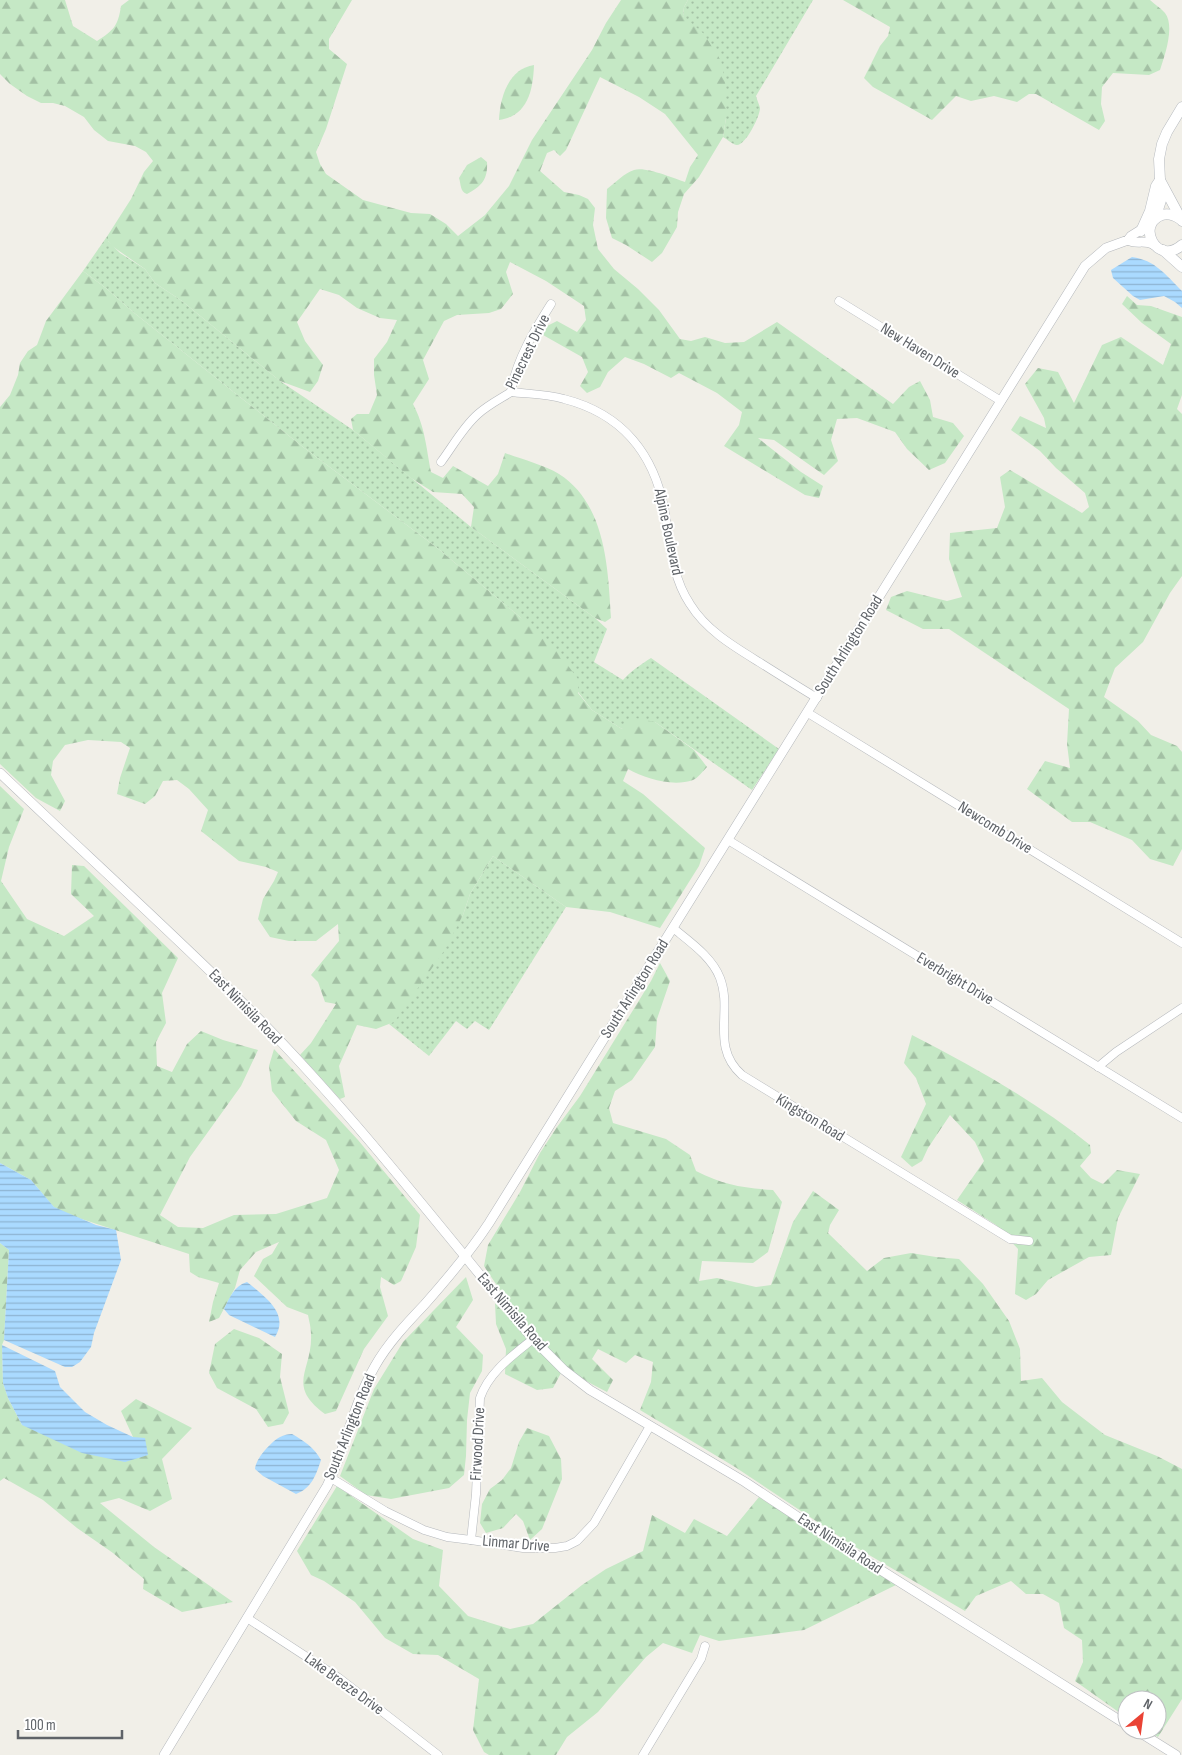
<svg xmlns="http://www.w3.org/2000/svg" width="1182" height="1755" font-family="'Sofia Sans Condensed',sans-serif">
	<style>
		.green { fill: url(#green-dots) }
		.forest { fill: url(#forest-firs) }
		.water { fill: url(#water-rules) }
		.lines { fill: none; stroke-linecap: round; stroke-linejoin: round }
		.minor-casing { stroke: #b5b8bc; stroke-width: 9 }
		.tertiary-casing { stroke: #b5b8bc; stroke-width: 10 }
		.secondary-casing { stroke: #b6babf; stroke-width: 11 }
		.minor { stroke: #fff; stroke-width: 8 }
		.tertiary { stroke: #fff; stroke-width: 9 }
		.secondary { stroke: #fff; stroke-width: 10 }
		.labels { text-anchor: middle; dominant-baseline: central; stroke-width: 4; stroke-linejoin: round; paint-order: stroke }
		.street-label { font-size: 16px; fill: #5f6368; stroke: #fff }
	</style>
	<defs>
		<pattern id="green-dots" width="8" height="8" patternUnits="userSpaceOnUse" patternTransform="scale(1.25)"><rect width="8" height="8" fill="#c5e8c5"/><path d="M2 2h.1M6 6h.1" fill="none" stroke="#a3c0a4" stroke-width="1.8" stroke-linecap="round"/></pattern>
		<pattern id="forest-firs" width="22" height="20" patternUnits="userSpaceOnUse" patternTransform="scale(1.25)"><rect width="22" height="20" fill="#c5e8c5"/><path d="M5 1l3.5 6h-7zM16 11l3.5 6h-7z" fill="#a3c0a4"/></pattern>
		<pattern id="water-rules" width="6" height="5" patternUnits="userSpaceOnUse" patternTransform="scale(1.25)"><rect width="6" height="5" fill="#aadaff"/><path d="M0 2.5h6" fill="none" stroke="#8eb4d2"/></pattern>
	</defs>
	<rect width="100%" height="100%" fill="#f1efe8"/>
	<g class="green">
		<path d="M688,0H813L756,96C757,100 759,104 760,108C760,116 746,145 737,145C733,145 727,139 723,137L726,118V88L683,16L684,7Z"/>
		<path d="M108,235V241L120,253L145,269L155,283L182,301L280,381L353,430L471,527L595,618L607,629L594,662L623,680C631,671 640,665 651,658L779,749L752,790L655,722L622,729L592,710L520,617L436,547L303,447L133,312L107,289L83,271Z"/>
		<polygon points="493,856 566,907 489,1030 475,1021 467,1029 456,1021 429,1056 389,1024 394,1021 463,915 470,894"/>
	</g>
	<g class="forest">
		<path d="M0,0H65L73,26L97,41C114,30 118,26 121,6L129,0H352L329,39V49L347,64L326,129L316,152L320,164L326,174L363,200L411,213L430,214L446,224L458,236L485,215L509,186L532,140L592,50L606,23L621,0H688L684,7L683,16L704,34L721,61L726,87V118L723,137L699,177L684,194L678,212L677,227L662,253L652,262L626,245L612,238L606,218L607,189C615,183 624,173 634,170C645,166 673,178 685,182L690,167L698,155L665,114L639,97L600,77L566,150L560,156L554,150L547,153L540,171L564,192L579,195L588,199L595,208L593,225L598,249L614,269L638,289L659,310L680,339L691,341L705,337L725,343L744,342L777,322L893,404L909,387L920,381L930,400L933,417L953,423L964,436L945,463L929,470L907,449L895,432L857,418L837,419L831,440L838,461L824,475L774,440L758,438L801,472L823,486L819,498L805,495L724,446L739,425L742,412L717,393L679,373L671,378L644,364L625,357L608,372L600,387L587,393L580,386L588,372L582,357L543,335L547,326L557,321L577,332L586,320L584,306L546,281L510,262L506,272L513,294L501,309L489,313L457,315L444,321L423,360L429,379L413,404C425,427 426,446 431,472L443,478L453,466L488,486L498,474L505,453C521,459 544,465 559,474C606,504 608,568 611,618L605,622L595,618L471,527L474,507L462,494L433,492L411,478L353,430L351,419L357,414H369L377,395L374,375V359L387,342L397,320L380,318L357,308L339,295L320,289L297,322L305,341L323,365L318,381L310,392L280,381L182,301L155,283L145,269L112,246L108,241V235L131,199L144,172L153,161L146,152L135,146L108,141L94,130L84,117L65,106L53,103H41L27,96L10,84L0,74Z"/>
		<path d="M843,0H1150C1154,4 1161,8 1165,13C1175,26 1165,55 1160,70L1149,75L1113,73L1102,87L1101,104L1105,121L1099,130L1036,94H1029L1017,102L994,96L971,101L956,96L932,120L873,87L864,78L880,46L888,36L890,27Z"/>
		<path d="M534,65C533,90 528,116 499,120C500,98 508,69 534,65Z"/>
		<path d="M481,157L487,162C488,179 482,186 467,194C460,192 461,184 459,178L467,165Z"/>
		<path d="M83,271L107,289L133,312L303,447L436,547L520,617L557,651L578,679V693L592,710L622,729L635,718L655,722L694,750L707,767C703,771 698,778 693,780C673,787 646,779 628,769L623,781L643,794L705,848L699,866L660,928L610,912L566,907L493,856L470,894L463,915L444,951L394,1022L376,1029L357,1025L339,1066L345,1097L340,1099L300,1055L311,1043L336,1004L325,1002L318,982L311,975L339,941L338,924L316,941H289L270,937L258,919L263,899L274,881L278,872L266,867L239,861L201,831L208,810L189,789L177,780L163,781L155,796L145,804L117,794L120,778L130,748L121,742L88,740L65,745L53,761L51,775L65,801L60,811L36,798L0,764V407L10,395L18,375L20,363L28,351L37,345L46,321Z"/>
		<polygon points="1127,296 1137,305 1151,306 1182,317 1182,395 1177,409 1182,414 1182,576 1170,593 1143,642 1115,668 1104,697 1138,721 1151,735 1177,746 1182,752 1182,849 1173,866 1150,859 1132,840 1090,822 1072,822 1027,789 1045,761 1070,768 1067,744 1069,709 949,629 923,629 886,610 891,597 907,591 947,601 962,597 949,559 950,533 997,528 1005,507 1000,477 1010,470 1082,513 1089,507 1085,493 1056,468 1040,451 1011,430 1020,416 1046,428 1044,418 1025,384 1038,368 1058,372 1074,403 1102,345 1121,337 1163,365 1171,344 1142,323 1122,304"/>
		<path d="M0,786L24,809L9,847L1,881L27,919L64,936L94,916L71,894L72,865L84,866L178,958L162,993L166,1023L156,1042L157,1066L172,1072L187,1044L201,1031L223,1040L258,1050L241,1086L190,1157L160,1215L178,1227L203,1228L234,1215L276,1214L327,1198L339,1170L326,1140L296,1121L272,1091L269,1066L274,1049L358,1140L420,1215L416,1247L401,1281L394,1285L381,1277L380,1287L388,1316L364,1349L336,1411L325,1414C285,1385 313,1370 311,1334C311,1327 309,1321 308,1315L287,1307L254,1276L263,1259L272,1254L279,1242L256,1252L240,1270L235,1288L219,1318L209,1322L213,1302L219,1283L198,1277L190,1272L189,1254L57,1211L31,1180L0,1163Z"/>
		<path d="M660,963L670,981L657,1019L655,1047L632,1080L615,1091L609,1108L613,1123L666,1139L690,1155L696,1171C723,1185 743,1188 773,1190L782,1202L768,1252L753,1263L702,1261L699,1281L717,1278L756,1287L771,1285L793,1222L813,1191L839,1210L830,1225L828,1233L867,1271L884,1258L911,1253L936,1257L959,1259L983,1284L1009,1321L1020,1349L1021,1381L1042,1378L1062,1402L1105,1435L1157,1456L1182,1469V1699L1158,1737L1146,1730H1157V1700H1127V1718L1075,1681L1083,1662L1082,1640L1064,1628L1059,1603L1043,1594H1026L1011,1581L976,1596L965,1611L852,1545L735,1467L640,1410L651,1382L653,1362L635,1355L626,1363L598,1349L592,1359L613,1380L607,1392C598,1387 589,1383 580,1377C545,1352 507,1302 484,1266L488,1245L520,1192L540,1153L557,1127L580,1096L651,981Z"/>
		<path d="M912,1035C974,1067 1035,1101 1090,1145L1091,1153L1080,1166L1091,1178L1103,1184L1117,1170L1140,1174L1118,1218L1111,1255L1089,1257L1048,1280L1036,1294L1026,1300L1015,1294L1018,1249L996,1225L957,1200L984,1161L975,1142L950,1115L928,1148L922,1161L912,1167L901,1157L926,1104L916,1078L904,1063Z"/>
		<polygon points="0,1243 9,1250 4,1340 2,1345 3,1383 8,1398 22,1425 133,1437 121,1411 136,1399 192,1428 162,1459 172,1499 150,1511 119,1498 100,1503 154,1547 233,1602 182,1612 143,1589 144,1579 113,1553 77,1528 43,1500 4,1478 0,1481"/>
		<polygon points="466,1277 473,1300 456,1327 483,1355 482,1371 470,1393 467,1420 466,1456 464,1475 449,1488 391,1499 366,1495 340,1476 374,1389 403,1342"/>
		<polygon points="495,1303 561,1373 553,1388 537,1390 505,1374 506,1349 496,1324"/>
		<polygon points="234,1329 259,1338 282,1354 280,1377 289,1413 283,1424 268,1427 256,1409 217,1388 209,1373 215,1344"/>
		<polygon points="527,1428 549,1436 561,1459 562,1479 542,1529 530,1540 523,1521 516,1514 503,1528 486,1533 480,1523 482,1504 490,1489 502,1480 511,1468 519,1442"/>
		<polygon points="337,1486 413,1539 443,1550 439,1586 468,1616 510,1629 533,1624 582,1585 606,1569 643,1551 652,1515 685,1533 694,1519 727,1536 759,1497 896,1585 804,1630 719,1641 700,1635 692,1653 663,1643 646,1657 598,1712 567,1737 556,1755 489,1755 484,1752 473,1730 479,1679 438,1655 413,1654 385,1638 355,1602 324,1581 311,1575 297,1551"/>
	</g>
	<g class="water">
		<path d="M1132,257C1155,260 1166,275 1182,291V308L1175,302L1164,296L1140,300L1133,296L1113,278L1111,270Z"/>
		<polygon points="0,1163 31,1180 54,1207 96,1225 116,1230 121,1260 94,1333 91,1347 80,1362 72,1367 65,1367 4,1340 9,1250 0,1243"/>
		<path d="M247,1282C264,1296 290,1313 275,1337L229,1315L224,1309C230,1297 234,1286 247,1282Z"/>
		<polygon points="2,1345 55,1371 60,1387 85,1412 107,1425 133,1437 145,1438 148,1455 125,1462 82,1453 22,1425 8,1398 3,1383"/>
		<path d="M292,1434C304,1441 314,1447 321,1460C316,1475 312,1488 296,1494L263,1476L255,1469C256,1458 271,1442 280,1437C284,1435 288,1434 292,1434Z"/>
	</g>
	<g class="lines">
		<g class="minor-casing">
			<g id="minor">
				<polyline points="839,301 1001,401"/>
				<path d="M511,392C529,394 547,394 564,399C623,414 655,455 665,513C670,544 672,577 690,604C706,630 733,646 759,662C778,674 797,686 817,698"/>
				<path d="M511,392C516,360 534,331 551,304"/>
				<path d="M441,462C453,446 463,427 478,414C488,405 500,399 511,392"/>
				<polyline points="808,713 1182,943"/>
				<polyline points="728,840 1182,1118"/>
				<path d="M673,928C690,942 712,957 720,978C733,1011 710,1047 742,1075L1010,1239L1029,1241"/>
				<polyline points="1098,1067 1116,1052 1182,1008"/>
				<polyline points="331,1478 385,1511 424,1530 447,1537 471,1540 523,1548 555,1548 567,1546 577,1541 594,1523 650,1426"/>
				<path d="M471,1540L476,1494L480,1398C489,1372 512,1356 533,1339"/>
				<polyline points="247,1618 339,1678 438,1755"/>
				<polyline points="643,1755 701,1659 705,1646"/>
			</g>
		</g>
		<g class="tertiary-casing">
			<g id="tertiary">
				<path d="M1128,240C1136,245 1145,239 1154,245"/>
				<path d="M0,773C83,852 168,929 250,1010C352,1112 440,1228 533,1339L564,1370L590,1390L745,1482L825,1535L1127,1725"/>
				<polyline points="1136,1730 1176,1755"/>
				<path d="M164,1755L327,1486C346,1448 353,1404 375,1366C388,1343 407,1323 425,1304C448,1278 470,1252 489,1223L1085,266L1106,248L1128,240L1131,236L1147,226"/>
			</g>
		</g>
		<g class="secondary-casing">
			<g id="secondary">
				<polyline points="1182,107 1167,132 1162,144 1159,159 1160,180 1182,221"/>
				<polyline points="1155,219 1164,191"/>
				<path d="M1180,219C1174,215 1169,213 1162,215C1135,224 1157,267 1182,245"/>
				<polyline points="1141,231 1150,211 1156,186 1160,180"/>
				<polyline points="1163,250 1182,267"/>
			</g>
		</g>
		<use href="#minor" class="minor"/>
		<use href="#tertiary" class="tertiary"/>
		<use href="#secondary" class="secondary"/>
	</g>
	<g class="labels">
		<g class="street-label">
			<text transform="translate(920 351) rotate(32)">New Haven Drive</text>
			<text transform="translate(528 352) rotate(-64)">Pinecrest Drive</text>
			<text transform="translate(668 532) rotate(78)">Alpine Boulevard</text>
			<text transform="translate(849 645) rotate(-58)">South Arlington Road</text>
			<text transform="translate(995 828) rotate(32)">Newcomb Drive</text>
			<text transform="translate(955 979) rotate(31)">Everbright Drive</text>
			<text transform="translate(635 989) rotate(-58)">South Arlington Road</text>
			<text transform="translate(245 1007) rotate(46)">East Nimisila Road</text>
			<text transform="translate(810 1118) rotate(31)">Kingston Road</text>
			<text transform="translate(512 1312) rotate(49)">East Nimisila Road</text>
			<text transform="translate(350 1427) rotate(-68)">South Arlington Road</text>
			<text transform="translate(478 1444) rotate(-87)">Firwood Drive</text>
			<text transform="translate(516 1544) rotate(5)">Linmar Drive</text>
			<text transform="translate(840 1544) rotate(33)">East Nimisila Road</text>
			<text transform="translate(344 1684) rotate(36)">Lake Breeze Drive</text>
		</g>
	</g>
	<g transform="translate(1142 1715) rotate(29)"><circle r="24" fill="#ffffff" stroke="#bfc1c3"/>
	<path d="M0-4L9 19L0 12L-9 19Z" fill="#ea4335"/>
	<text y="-8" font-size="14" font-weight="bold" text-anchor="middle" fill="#5f6368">N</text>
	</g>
	<path d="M18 1730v8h104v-8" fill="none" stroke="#5f6368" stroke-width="2.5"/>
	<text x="25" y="1730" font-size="15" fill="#5f6368" stroke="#ffffff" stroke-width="4" paint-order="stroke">100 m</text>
</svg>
